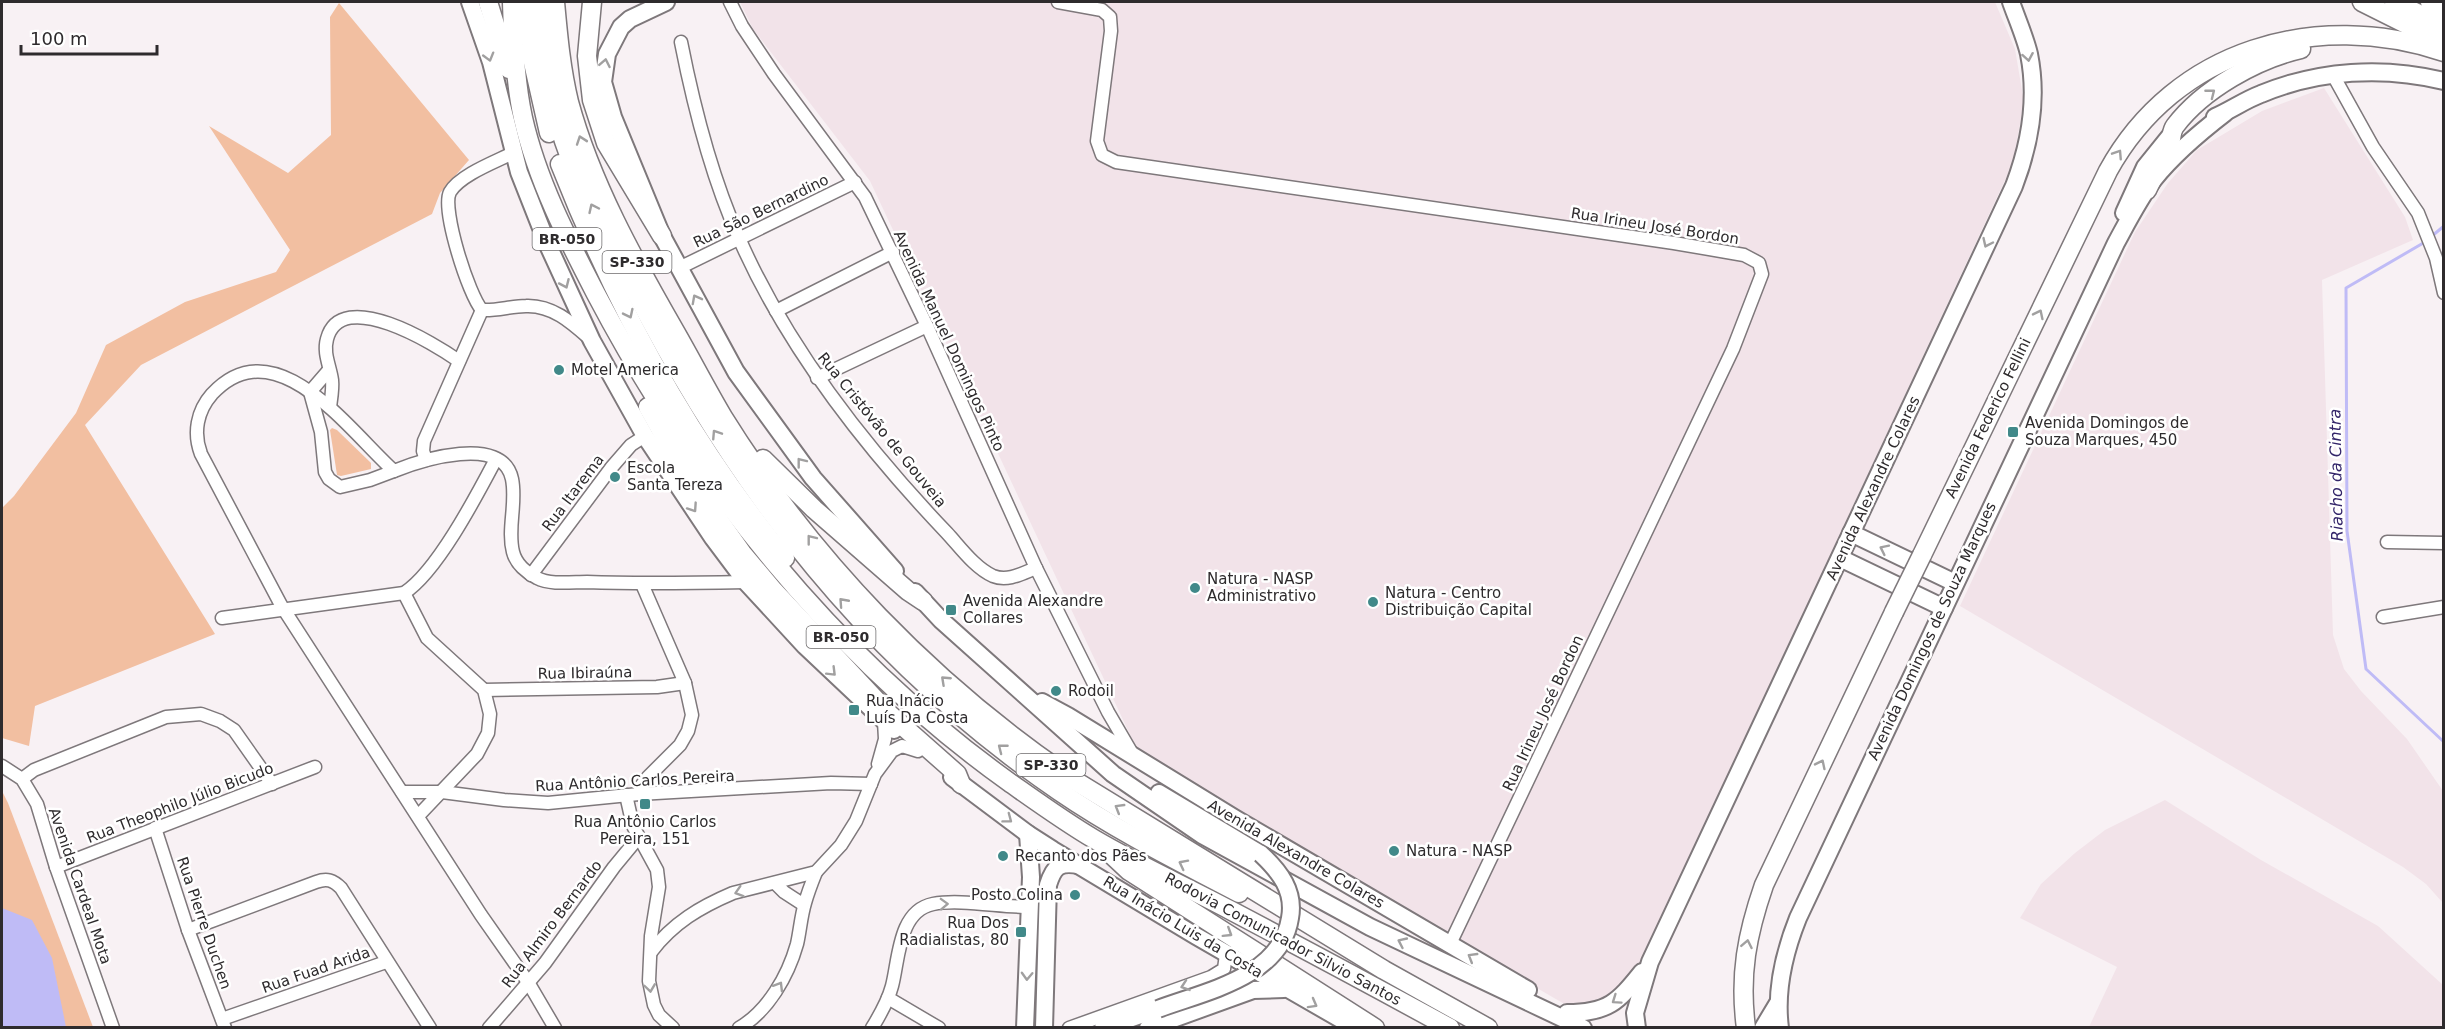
<svg xmlns="http://www.w3.org/2000/svg" width="2445" height="1029" font-family="'DejaVu Sans',sans-serif">
	<style>
		.built { fill: #f2e3e9 }
		.green { fill: #f2bfa1 }
		.water { fill: #bfbbf6 }
		.lines { fill: none; stroke-linecap: round; stroke-linejoin: round }
		.stream { stroke: #bfbbf6; stroke-width: 3 }
		.minor-casing { stroke: #7e787b; stroke-width: 15 }
		.major-casing { stroke: #7e787b; stroke-width: 20 }
		.highway-casing { stroke: #7e787b; stroke-width: 21 }
		.minor { stroke: #fff; stroke-width: 12 }
		.major { stroke: #fff; stroke-width: 16 }
		.highway { stroke: #fff; stroke-width: 18 }
		.major-bridge-casing { stroke: #7e787b; stroke-width: 20; stroke-linecap: butt }
		.highway-bridge-casing { stroke: #7e787b; stroke-width: 21; stroke-linecap: butt }
		.major-bridge { stroke: #fff; stroke-width: 16 }
		.highway-bridge { stroke: #fff; stroke-width: 18 }
		.oneway { stroke: #a1a0a0 }
		.poi-dot { fill: #418989; stroke: #fff; stroke-width: 2 }
		.labels { text-anchor: middle; dominant-baseline: central; stroke-width: 5; stroke-linejoin: round; paint-order: stroke }
		.shield { fill: #fff; stroke: #6d6b6c; stroke-width: 1.5 }
		.shield-label { font-size: 14px; font-weight: bold; fill: #2e2b2d }
		.street-label { font-size: 15px; fill: #2e2b2d; stroke: #fff }
		.poi-label { font-size: 15px; fill: #2e2b2d; stroke: #fff; text-anchor: start }
		.water-label { font-size: 16px; font-style: italic; fill: #332569; stroke: #fff }
	</style>
	<rect width="100%" height="100%" fill="#f8f1f4"/>
	<g class="built">
		<polygon points="740,2 1995,2 2015,49 2024,102 2013,163 1630,985 1606,1004 1573,1009 1141,758 870,181 753,29"/>
		<polygon points="2324,88 2405,217 2413,240 2322,280 2333,635 2344,669 2361,691 2407,739 2443,791 2443,903 2426,884 2403,867 1960,606 2135,232 2168,183 2197,150 2262,111"/>
		<polygon points="2165,800 2261,860 2378,926 2443,985 2443,1027 2089,1027 2117,967 2020,918 2041,884 2075,853 2105,830"/>
	</g>
	<g class="green">
		<polygon points="339,3 469,160 440,193 432,214 141,365 85,425 215,634 35,706 29,746 2,738 2,508 14,496 76,413 106,345 185,302 276,272 290,250 209,126 288,173 331,135 330,17"/>
		<polygon points="332,428 337,430 371,463 371,469 341,476 337,475 330,430"/>
		<polygon points="2,791 8,803 93,1027 2,1027"/>
	</g>
	<polygon class="water" points="2,908 32,920 52,958 66,1027 2,1027"/>
	<g class="lines">
		<g class="stream">
			<polyline points="2432,236 2444,226"/>
			<polyline points="2425,242 2346,288 2347,531 2366,669 2444,742"/>
		</g>
		<g class="minor-casing">
			<g id="minor">
				<polyline points="730,2 742,26 774,74 865,197 927,326 1036,568 1108,712 1133,755"/>
				<polyline points="1058,2 1102,10 1110,17 1111,31 1097,141 1102,155 1116,162 1674,243 1744,255 1759,263 1762,274 1733,349 1450,944"/>
				<path d="M681,42C694,108 711,176 739,238C787,348 864,446 947,533C960,547 975,568 993,576C1008,582 1023,573 1036,568"/>
				<polyline points="2333,75 2373,147 2418,213 2436,258 2444,293"/>
				<path d="M513,153C495,162 460,175 450,192C441,209 469,296 482,310C497,311 511,306 526,306C552,305 571,322 589,338"/>
				<polyline points="679,268 855,182"/>
				<polyline points="776,311 893,252"/>
				<polyline points="329,370 310,392 321,432 325,472 329,479 340,487 370,480 394,471"/>
				<polyline points="817,378 927,326"/>
				<path d="M330,407C331,399 333,389 332,380C330,366 323,353 327,339C341,286 435,344 459,361"/>
				<polyline points="426,460 423,451 424,441 482,310"/>
				<polyline points="2387,542 2444,543"/>
				<polyline points="531,575 611,468 631,445 645,436"/>
				<polyline points="404,593 427,638 484,690 490,714 488,733 477,754 418,816"/>
				<polyline points="2383,617 2444,607"/>
				<path d="M222,618L404,593C437,572 477,495 496,459"/>
				<polyline points="484,690 657,687 685,683"/>
				<polyline points="878,764 885,739 884,721"/>
				<polyline points="2,766 22,779 37,804 56,867 113,1028"/>
				<polyline points="22,779 34,770 166,717 201,714 220,721 234,730 272,784"/>
				<polyline points="402,792 442,792 504,800 548,803 639,794 831,783 871,784"/>
				<polyline points="639,794 641,786 648,777 680,745 688,731 692,715 685,683 642,584"/>
				<polyline points="626,795 633,826 657,870 659,887 651,936 649,981 654,1005 659,1015 673,1028"/>
				<polyline points="155,828 188,930 225,1028"/>
				<polyline points="56,867 315,767"/>
				<polyline points="775,883 784,892 804,905"/>
				<path d="M188,930L316,882C327,878 333,880 341,888L430,1028"/>
				<path d="M651,952C673,923 700,907 733,893L816,872L841,845L856,821L875,774L892,751L902,746L918,751"/>
				<polyline points="888,998 939,1028"/>
				<polyline points="222,1019 386,962"/>
				<polyline points="489,1028 545,963 614,867 638,838"/>
				<path d="M555,1028L528,982L481,915L281,605L201,454C193,433 197,411 212,394C276,325 351,433 394,471C421,460 503,434 512,479C517,503 507,529 513,552C516,564 527,573 537,578C550,585 572,582 587,582C640,584 693,583 746,582"/>
				<path d="M739,1028C768,1011 788,976 797,944C800,931 801,916 805,903C808,892 812,882 816,872"/>
				<path d="M872,1028C880,1015 888,1001 892,986C899,960 898,911 933,904C960,899 1000,907 1030,907"/>
				<polyline points="1069,1028 1211,977 1224,969 1226,954"/>
			</g>
		</g>
		<g class="major-casing">
			<g id="major">
				<polyline points="470,2 491,62 519,172 547,243 592,341 645,436 713,538 746,582 805,646 894,730"/>
				<polyline points="666,2 630,19 621,27 607,54 603,82 613,117 662,236 736,372 813,478 895,571"/>
				<path d="M2215,117C2231,110 2245,100 2261,94C2319,70 2383,66 2444,81"/>
				<polyline points="2124,213 2145,167 2170,136"/>
				<polyline points="1851,533 1955,583"/>
				<polyline points="1840,558 1944,608"/>
				<polyline points="915,592 941,620 1113,774 1202,835 1370,927 1583,1028"/>
				<polyline points="1042,702 1068,716 1236,819 1528,990"/>
				<polyline points="952,777 1028,834 1053,850 1196,936 1356,1028"/>
				<polyline points="1159,793 1261,854"/>
				<path d="M1567,1013C1608,1013 1618,1002 1642,972"/>
				<polyline points="1025,1028 1031,877 1028,834"/>
				<path d="M1044,1028L1048,885C1054,866 1059,862 1079,865"/>
				<polyline points="1103,1028 1158,1009"/>
				<polyline points="1148,1028 1253,990 1284,989"/>
				<path d="M1637,1028L1635,1013L1650,962L2014,186C2030,144 2038,99 2029,54C2025,37 2017,19 2011,2"/>
				<polyline points="1763,1028 1778,1003"/>
				<path d="M1780,1028C1775,990 1784,953 1798,918L2116,243C2128,221 2139,199 2154,179C2174,154 2199,133 2225,113"/>
			</g>
		</g>
		<g class="highway-casing">
			<g id="highway">
				<polyline points="488,2 509,69"/>
				<path d="M512,2C513,39 515,81 523,118C537,180 567,238 596,294C696,484 833,656 1009,782C1036,801 1065,822 1094,839C1138,865 1185,886 1230,910C1304,949 1377,988 1450,1028"/>
				<polyline points="528,2 532,58 549,133"/>
				<path d="M543,2C544,48 549,97 564,141C582,194 610,242 635,291C739,493 870,662 1059,791C1116,830 1178,861 1239,893"/>
				<path d="M555,2C558,35 561,69 569,102C591,183 634,260 676,333C692,361 707,390 723,417C812,560 933,685 1072,779L1384,970L1488,1028"/>
				<polyline points="592,2 587,56 592,100 606,143 662,236"/>
				<polyline points="2362,2 2444,43"/>
				<polyline points="2394,2 2444,26"/>
				<polyline points="2430,2 2444,8"/>
				<path d="M560,164C615,304 690,442 785,558"/>
				<path d="M2147,190C2155,173 2164,156 2171,139C2172,134 2172,130 2175,126C2203,89 2257,59 2301,49"/>
				<polyline points="648,407 682,468 742,553 774,591 888,713 957,774 961,784"/>
				<polyline points="763,459 814,509 908,591 923,601"/>
				<path d="M1922,555L2108,171C2175,49 2316,9 2444,52"/>
				<polyline points="1113,856 1129,871 1375,1028"/>
				<path d="M1746,1028C1739,975 1747,934 1764,885L1894,612"/>
			</g>
		</g>
		<use href="#minor" class="minor"/>
		<use href="#major" class="major"/>
		<use href="#highway" class="highway"/>
		<g class="major-bridge-casing">
			<path id="major-bridge" d="M1158,1009C1206,991 1281,977 1290,918C1295,891 1280,872 1261,854"/>
		</g>
		<g class="highway-bridge-casing">
			<polyline id="highway-bridge" points="1894,612 1922,555"/>
		</g>
		<use href="#major-bridge" class="major-bridge"/>
		<use href="#highway-bridge" class="highway-bridge"/>
	</g>
	<defs><path id="oneway-chevron" d="M-2-3.5L2.5 0L-2 3.5" fill="none" stroke-width="1.6" stroke-linecap="round" stroke-linejoin="round" transform="scale(1.5)"/></defs>
	<g class="oneway">
		<use href="#oneway-chevron" transform="translate(489 57) rotate(74)"/>
		<use href="#oneway-chevron" transform="translate(2028 57) rotate(80)"/>
		<use href="#oneway-chevron" transform="translate(605 63) rotate(-79)"/>
		<use href="#oneway-chevron" transform="translate(2211 93) rotate(-38)"/>
		<use href="#oneway-chevron" transform="translate(581 140) rotate(-109)"/>
		<use href="#oneway-chevron" transform="translate(2118 154) rotate(-57)"/>
		<use href="#oneway-chevron" transform="translate(593 208) rotate(-115)"/>
		<use href="#oneway-chevron" transform="translate(1987 243) rotate(115)"/>
		<use href="#oneway-chevron" transform="translate(565 284) rotate(66)"/>
		<use href="#oneway-chevron" transform="translate(696 299) rotate(-118)"/>
		<use href="#oneway-chevron" transform="translate(629 314) rotate(64)"/>
		<use href="#oneway-chevron" transform="translate(2039 314) rotate(-64)"/>
		<use href="#oneway-chevron" transform="translate(716 434) rotate(-123)"/>
		<use href="#oneway-chevron" transform="translate(801 462) rotate(-128)"/>
		<use href="#oneway-chevron" transform="translate(693 508) rotate(56)"/>
		<use href="#oneway-chevron" transform="translate(811 539) rotate(-128)"/>
		<use href="#oneway-chevron" transform="translate(1884 549) rotate(-154)"/>
		<use href="#oneway-chevron" transform="translate(843 602) rotate(-132)"/>
		<use href="#oneway-chevron" transform="translate(832 672) rotate(45)"/>
		<use href="#oneway-chevron" transform="translate(945 680) rotate(-137)"/>
		<use href="#oneway-chevron" transform="translate(1002 748) rotate(-142)"/>
		<use href="#oneway-chevron" transform="translate(1821 764) rotate(-64)"/>
		<use href="#oneway-chevron" transform="translate(1119 808) rotate(-149)"/>
		<use href="#oneway-chevron" transform="translate(1008 819) rotate(37)"/>
		<use href="#oneway-chevron" transform="translate(1183 864) rotate(-153)"/>
		<use href="#oneway-chevron" transform="translate(739 892) rotate(163)"/>
		<use href="#oneway-chevron" transform="translate(944 904) rotate(-2)"/>
		<use href="#oneway-chevron" transform="translate(1228 933) rotate(32)"/>
		<use href="#oneway-chevron" transform="translate(1402 942) rotate(-155)"/>
		<use href="#oneway-chevron" transform="translate(1747 944) rotate(-79)"/>
		<use href="#oneway-chevron" transform="translate(1472 957) rotate(-149)"/>
		<use href="#oneway-chevron" transform="translate(1027 976) rotate(92)"/>
		<use href="#oneway-chevron" transform="translate(779 986) rotate(-59)"/>
		<use href="#oneway-chevron" transform="translate(1185 986) rotate(161)"/>
		<use href="#oneway-chevron" transform="translate(650 988) rotate(82)"/>
		<use href="#oneway-chevron" transform="translate(1616 1000) rotate(145)"/>
		<use href="#oneway-chevron" transform="translate(1313 1004) rotate(29)"/>
	</g>
	<g class="poi-dot">
		<circle cx="559" cy="370" r="6"/>
		<rect x="2007" y="426" width="12" height="12" rx="3"/>
		<circle cx="615" cy="477" r="6"/>
		<circle cx="1195" cy="588" r="6"/>
		<circle cx="1373" cy="602" r="6"/>
		<rect x="945" y="604" width="12" height="12" rx="3"/>
		<circle cx="1056" cy="691" r="6"/>
		<rect x="848" y="704" width="12" height="12" rx="3"/>
		<rect x="639" y="798" width="12" height="12" rx="3"/>
		<circle cx="1394" cy="851" r="6"/>
		<circle cx="1003" cy="856" r="6"/>
		<circle cx="1075" cy="895" r="6"/>
		<rect x="1015" y="926" width="12" height="12" rx="3"/>
	</g>
	<g class="labels">
		<g class="shield">
			<rect x="532.5" y="228" width="69" height="22" rx="4.5"/>
			<rect x="602.5" y="251" width="69" height="22" rx="4.5"/>
			<rect x="806.5" y="626" width="69" height="22" rx="4.5"/>
			<rect x="1016.5" y="754" width="69" height="22" rx="4.5"/>
		</g>
		<g class="shield-label">
			<text x="567" y="239">BR-050</text>
			<text x="637" y="262">SP-330</text>
			<text x="841" y="637">BR-050</text>
			<text x="1051" y="765">SP-330</text>
		</g>
		<g class="street-label">
			<text transform="translate(761 211) rotate(-26)">Rua São Bernardino</text>
			<text transform="translate(1655 226) rotate(9)">Rua Irineu José Bordon</text>
			<text transform="translate(949 341) rotate(65)">Avenida Manuel Domingos Pinto</text>
			<text transform="translate(1988 418) rotate(-64)">Avenida Federico Fellini</text>
			<text transform="translate(882 430) rotate(51)">Rua Cristóvão de Gouveia</text>
			<text transform="translate(1873 488) rotate(-65)">Avenida Alexandre Colares</text>
			<text transform="translate(573 493) rotate(-53)">Rua Itarema</text>
			<text transform="translate(1932 631) rotate(-65)">Avenida Domingos de Souza Marques</text>
			<text transform="translate(585 673) rotate(-1)">Rua Ibiraúna</text>
			<text transform="translate(1543 713) rotate(-65)">Rua Irineu José Bordon</text>
			<text transform="translate(635 781) rotate(-3)">Rua Antônio Carlos Pereira</text>
			<text transform="translate(180 803) rotate(-21)">Rua Theophilo Júlio Bicudo</text>
			<text transform="translate(1296 854) rotate(30)">Avenida Alexandre Colares</text>
			<text transform="translate(80 886) rotate(71)">Avenida Cardeal Mota</text>
			<text transform="translate(204 923) rotate(71)">Rua Pierre Duchen</text>
			<text transform="translate(552 924) rotate(-53)">Rua Almiro Bernardo</text>
			<text transform="translate(1183 927) rotate(31)">Rua Inácio Luis da Costa</text>
			<text transform="translate(1283 939) rotate(28)">Rodovia Comunicador Silvio Santos</text>
			<text transform="translate(316 970) rotate(-19)">Rua Fuad Arida</text>
		</g>
		<g class="poi-label">
			<text x="571" y="370">Motel America</text>
			<text x="2025" y="423">Avenida Domingos de<tspan x="2025" dy="17">Souza Marques, 450</tspan></text>
			<text x="627" y="468">Escola<tspan x="627" dy="17">Santa Tereza</tspan></text>
			<text x="1207" y="579">Natura - NASP<tspan x="1207" dy="17">Administrativo</tspan></text>
			<text x="1385" y="593">Natura - Centro<tspan x="1385" dy="17">Distribuição Capital</tspan></text>
			<text x="963" y="601">Avenida Alexandre<tspan x="963" dy="17">Collares</tspan></text>
			<text x="1068" y="691">Rodoil</text>
			<text x="866" y="701">Rua Inácio<tspan x="866" dy="17">Luís Da Costa</tspan></text>
			<text x="645" y="822" text-anchor="middle">Rua Antônio Carlos<tspan x="645" dy="17">Pereira, 151</tspan></text>
			<text x="1406" y="851">Natura - NASP</text>
			<text x="1015" y="856">Recanto dos Pães</text>
			<text x="1063" y="895" text-anchor="end">Posto Colina</text>
			<text x="1009" y="923" text-anchor="end">Rua Dos<tspan x="1009" dy="17">Radialistas, 80</tspan></text>
		</g>
		<g class="water-label">
			<text transform="translate(2336 475) rotate(-91)">Riacho da Cintra</text>
		</g>
	</g>
	<rect width="2445" height="1029" fill="none" stroke="#2e2b2d" stroke-width="6"/>
	<path d="M21 45v9h136v-9" fill="none" stroke="#2e2b2d" stroke-width="3"/>
	<text x="30" y="45" font-size="18" fill="#2e2b2d" stroke="#ffffff" stroke-width="4.5" paint-order="stroke">100 m</text>
</svg>
